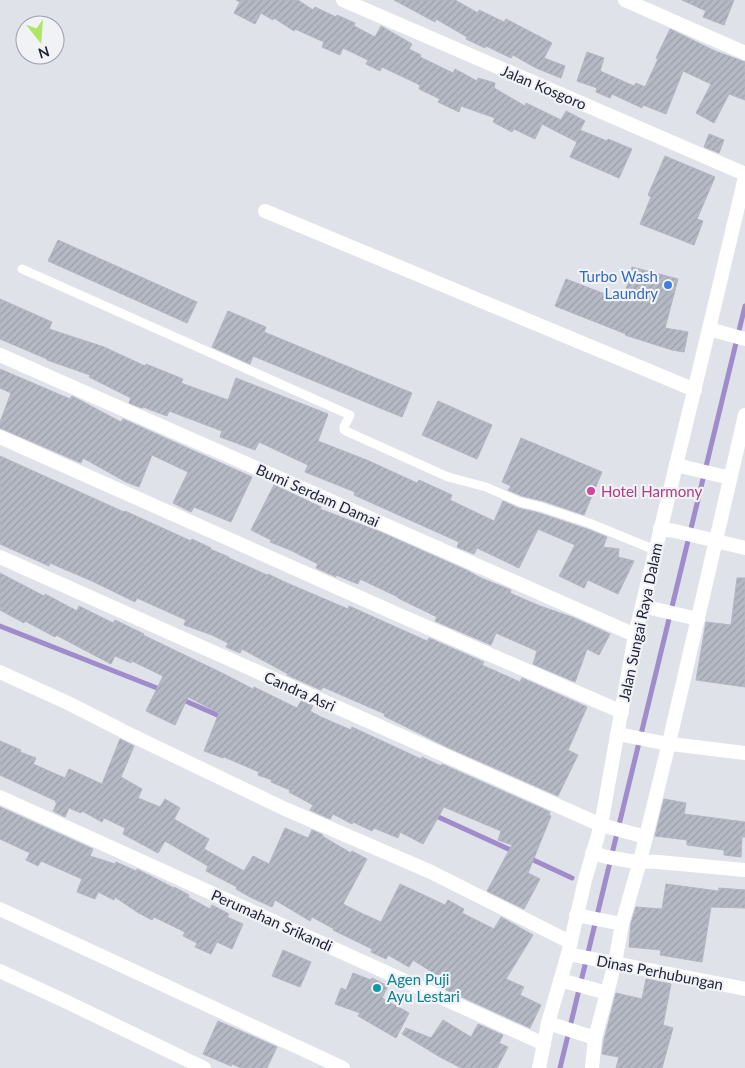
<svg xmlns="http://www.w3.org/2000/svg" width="745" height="1068" font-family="Lato,sans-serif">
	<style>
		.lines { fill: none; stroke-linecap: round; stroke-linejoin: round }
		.stream { stroke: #a08bcb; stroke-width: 5 }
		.building { fill: url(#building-hatch); stroke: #b3b6c2 }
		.service { stroke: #fff; stroke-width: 9 }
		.minor { stroke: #fff; stroke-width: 14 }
		.tertiary { stroke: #fff; stroke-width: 14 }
		.shop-dot { fill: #3f7fe0; stroke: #f0f2f6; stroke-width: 2 }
		.hotel-dot { fill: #d1479c; stroke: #f0f2f6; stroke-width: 2 }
		.culture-dot { fill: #0f9aa8; stroke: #f0f2f6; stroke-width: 2 }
		.labels { text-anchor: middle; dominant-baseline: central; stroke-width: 4.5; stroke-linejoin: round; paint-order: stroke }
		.street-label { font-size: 15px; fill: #222438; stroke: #f0f2f6 }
		.shop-label { font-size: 15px; fill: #366cbe; stroke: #f0f2f6; text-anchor: end }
		.hotel-label { font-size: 15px; fill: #b23c85; stroke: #f0f2f6; text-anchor: start }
		.culture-label { font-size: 15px; fill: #0d838f; stroke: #f0f2f6; text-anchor: start }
	</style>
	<defs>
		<pattern id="building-hatch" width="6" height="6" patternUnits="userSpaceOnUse" patternTransform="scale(1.25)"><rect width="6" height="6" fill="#b5b9c4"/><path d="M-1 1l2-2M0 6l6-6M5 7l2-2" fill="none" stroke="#9b9fa9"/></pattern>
	</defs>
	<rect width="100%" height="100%" fill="#dfe2e9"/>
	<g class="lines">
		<g class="stream">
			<polyline points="0,626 162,690"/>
			<polyline points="181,699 224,718"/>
			<polyline points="434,815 515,852"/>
			<polyline points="529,858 572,878"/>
			<polyline points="560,1068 745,306"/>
		</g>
	</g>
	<g class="building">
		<polygon points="236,0 298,0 313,10 315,7 336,17 337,15 355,23 354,26 375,37 381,26 412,44 409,49 421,55 420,57 453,73 455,69 477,81 478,78 495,83 494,88 525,106 526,103 561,120 566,111 585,121 580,130 607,141 608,139 632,149 619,178 570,157 577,142 542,124 535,139 514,129 512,132 493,122 495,118 461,106 459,112 438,102 440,99 419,89 420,85 382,67 380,71 366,64 368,60 343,48 340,55 322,47 324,42 295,29 294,31 274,18 273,20 261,13 255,24 234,13 240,2"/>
		<polygon points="394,0 455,0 478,13 479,10 504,22 506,19 552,43 544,58 565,66 561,78 536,68 513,55 511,58 486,46 485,48 466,39 467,37 436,19 435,22"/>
		<polygon points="682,0 734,0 724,25 703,17 706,11"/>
		<polygon points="670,29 715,51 745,62 745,100 729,94 714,123 696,113 711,84 683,71 666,114 643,105 642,108 612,94 610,98 596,92 597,88 577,81 587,52 604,58 600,71 634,86 636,83 645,87 658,59 656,58"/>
		<polygon points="709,134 724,140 719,153 704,147"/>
		<polygon points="665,156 715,177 697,219 703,221 694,245 640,224 651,197 648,195"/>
		<polygon points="58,240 197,302 187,323 48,261"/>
		<polygon points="632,267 678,279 665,328 688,332 684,352 672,350 625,335 626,334 555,306 566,279 623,301"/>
		<polygon points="0,299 52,322 49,329 104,347 145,366 146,364 183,379 181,383 228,400 236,378 328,414 318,441 369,461 417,483 419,480 452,495 450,500 494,521 503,501 518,508 539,513 587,529 607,537 603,547 619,549 618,557 634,561 618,594 588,580 584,588 559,576 575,545 538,529 519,568 477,548 474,554 457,547 459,542 354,495 355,492 305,472 308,465 259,442 255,450 220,437 222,431 169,411 167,416 143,407 142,408 129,403 131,398 89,377 90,375 47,360 47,359 0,339"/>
		<polygon points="228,311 266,327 264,332 412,393 402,417 253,356 250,364 212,347"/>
		<polygon points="0,369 70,399 72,396 121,422 123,419 252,477 231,522 194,507 191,512 173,503 188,472 152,455 139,487 126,482 83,458 81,463 0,428 0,422 11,393 0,388"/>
		<polygon points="438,401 492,425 477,459 422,435"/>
		<polygon points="521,438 602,472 584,515 543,501 522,496 508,490 511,486 502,482"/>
		<polygon points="0,456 124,512 125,511 191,541 192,539 211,548 210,549 229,557 229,558 267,575 268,574 287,583 348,609 349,606 427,641 429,638 484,662 482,665 520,682 522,678 587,707 568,750 578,755 558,796 449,748 384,716 385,714 323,687 321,690 287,675 288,674 242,649 240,653 226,647 228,643 212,635 184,625 186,620 137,598 135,602 94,582 50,563 49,566 0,544"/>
		<polygon points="274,485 321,507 320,509 378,531 466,570 481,578 511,590 510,593 540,606 572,617 610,634 599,655 587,649 575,682 533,664 537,651 496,633 491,645 435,621 437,617 398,598 398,597 360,579 358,584 336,575 336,577 316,568 318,564 290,550 270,542 271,540 251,530"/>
		<polygon points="0,573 44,596 45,594 77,611 79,606 113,623 115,620 144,634 143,635 224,674 253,689 254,687 297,708 301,701 313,706 310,711 321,717 351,730 352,727 421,759 422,757 441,766 442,764 550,812 549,815 551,816 528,873 540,879 524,909 487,891 512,845 498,840 501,831 444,807 423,844 400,832 398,838 374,828 372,831 353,822 352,824 333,814 330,819 310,810 313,805 289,792 290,790 271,782 272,780 258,775 259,772 224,757 223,758 204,751 219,713 188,697 175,725 146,711 163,676 132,661 131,663 115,656 111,664 56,635 55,637 25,621 24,623 0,610"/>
		<polygon points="737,578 745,578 745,687 696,680 706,622 731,625"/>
		<polygon points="120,739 134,746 121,777 142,789 138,798 160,807 165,799 180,808 174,819 209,839 204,849 244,871 253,856 269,864 285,828 308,838 312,830 323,835 322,836 351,853 352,851 367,859 343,904 363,914 381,922 400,884 445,905 448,900 464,909 462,913 494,929 501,917 533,935 506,979 524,987 520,995 541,1005 530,1028 442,988 446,981 413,960 409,967 388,955 386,959 371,952 372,949 333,930 334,929 312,917 310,921 275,900 272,907 250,897 236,889 237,887 206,871 208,866 165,841 158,853 123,834 125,828 104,818 102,822 82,811 81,813 69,808 65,817 53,811 57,803 55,802 56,801 0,775 0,741 21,750 20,752 36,758 33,764 65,778 69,769 102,784"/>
		<polygon points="664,799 686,803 684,814 745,822 745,837 742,837 741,857 724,855 724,850 687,845 687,840 655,836"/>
		<polygon points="0,807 93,849 90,856 115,864 116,862 136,871 137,869 174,888 174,887 189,895 188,897 210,909 212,905 229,914 227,917 243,924 232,949 217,942 211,954 195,947 197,943 183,936 185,932 154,917 152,920 137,912 115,897 114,900 98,892 95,899 77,892 82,879 41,861 38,866 26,860 30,853 0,839"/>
		<polygon points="666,884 718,891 719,888 745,890 745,908 711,907 702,962 660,955 661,950 629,947 631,923 636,907 662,909"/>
		<polygon points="283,950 311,962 300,987 272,976"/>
		<polygon points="353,973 371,980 372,978 388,986 382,998 409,1013 396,1038 358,1016 360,1013 335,1004 341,988 346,990"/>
		<polygon points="646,979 671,984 663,1025 673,1028 662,1068 616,1068 619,1057 602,1054 604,1040 616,993 642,999"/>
		<polygon points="443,1020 471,1037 478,1024 503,1035 499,1043 508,1047 497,1068 461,1068 440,1057 402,1034 406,1028 431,1038"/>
		<polygon points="218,1021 277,1047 267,1068 241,1068 232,1064 231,1066 203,1054"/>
	</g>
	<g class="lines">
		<polyline class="service" points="22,269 350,415 344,427 344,430 348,432 448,477 486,487 520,502 541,507 589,523 655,550"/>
		<g class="minor">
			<polyline points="343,0 745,174"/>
			<polyline points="625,0 745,53"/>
			<polyline points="265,211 695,390"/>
			<polyline points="709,329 745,177"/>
			<polyline points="0,355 635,635"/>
			<polyline points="0,437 399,615 622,712"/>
			<polyline points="676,465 730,478"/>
			<polyline points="660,529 675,531 745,548"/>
			<polyline points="0,557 601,825 646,837"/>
			<polyline points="642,606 698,619"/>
			<polyline points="0,672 68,703 129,734 283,808 431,872 570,942"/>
			<polyline points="618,734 663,743 745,753"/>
			<polyline points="0,797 544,1044"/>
			<polyline points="592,853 607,857 630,861 658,862 745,870"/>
			<polyline points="0,909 343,1068"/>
			<polyline points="576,915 622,924"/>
			<polyline points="568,954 745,989"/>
			<polyline points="0,971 67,1002 204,1068"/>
			<polyline points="560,980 607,993"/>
			<polyline points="548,1023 595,1038"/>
		</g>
		<g class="tertiary">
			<polyline points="539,1068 548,1023 568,954 585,880 601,825 635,635 709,329 745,339"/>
			<polyline points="592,1068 595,1038 615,963 622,924 640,861 669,743 745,415"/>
		</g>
	</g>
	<circle class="shop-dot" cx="668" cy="285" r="5"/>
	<circle class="hotel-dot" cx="591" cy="491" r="5"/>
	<circle class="culture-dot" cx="377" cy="988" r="5"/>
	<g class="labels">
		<g class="street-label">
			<text transform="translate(544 87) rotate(23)">Jalan Kosgoro</text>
			<text transform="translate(318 495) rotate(24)">Bumi Serdam Damai</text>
			<text transform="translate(640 622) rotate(-78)">Jalan Sungai Raya Dalam</text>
			<text transform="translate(300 691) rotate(24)">Candra Asri</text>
			<text transform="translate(272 920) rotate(24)">Perumahan Srikandi</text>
			<text transform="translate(660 972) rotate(11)">Dinas Perhubungan</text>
		</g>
		<g class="shop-label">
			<text x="658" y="276">Turbo Wash<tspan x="658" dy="17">Laundry</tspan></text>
		</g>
		<g class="hotel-label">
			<text x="601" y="491">Hotel Harmony</text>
		</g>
		<g class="culture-label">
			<text x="387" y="979">Agen Puji<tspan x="387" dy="17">Ayu Lestari</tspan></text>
		</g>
	</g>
	<g transform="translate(40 40) rotate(163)"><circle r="24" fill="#f0f2f6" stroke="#9ea0aa"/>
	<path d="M0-4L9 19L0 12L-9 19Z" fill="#ade760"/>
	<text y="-8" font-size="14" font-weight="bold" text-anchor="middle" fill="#222438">N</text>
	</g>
</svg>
